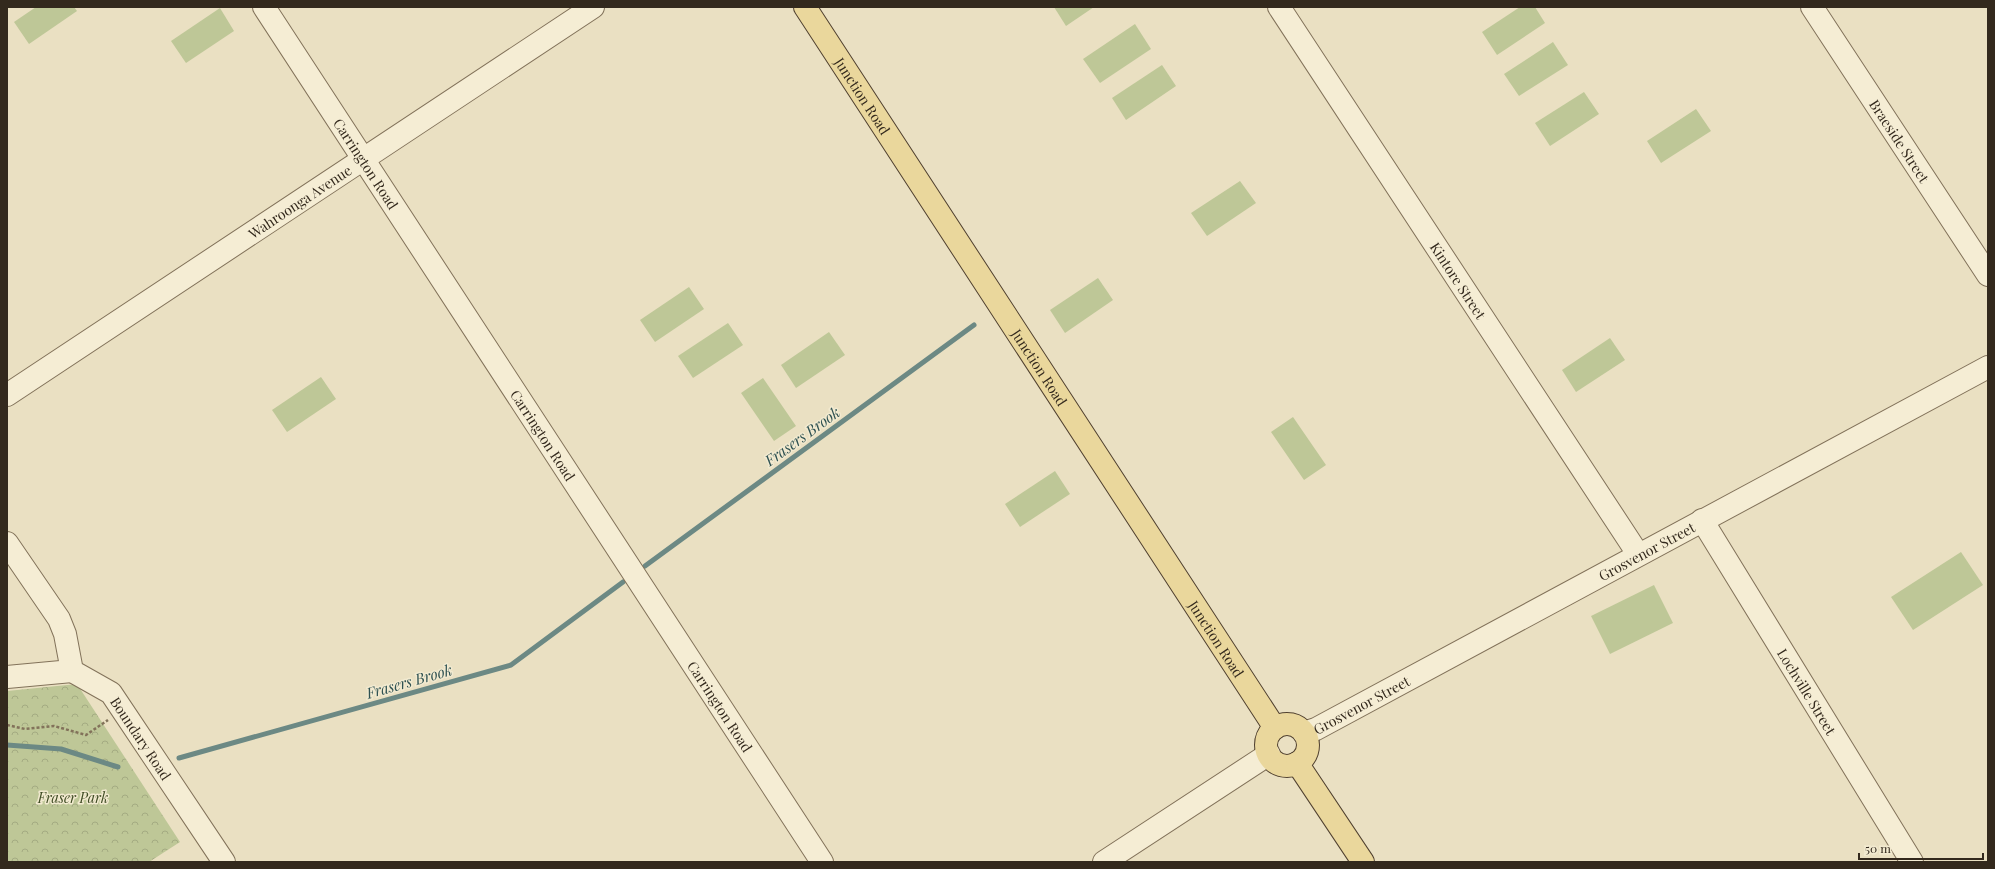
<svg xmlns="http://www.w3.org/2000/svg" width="1995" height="869" font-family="'Playfair Display',serif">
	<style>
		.grass { fill: #bec797 }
		.forest { fill: url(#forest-crowns) }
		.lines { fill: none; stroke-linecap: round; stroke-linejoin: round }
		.stream { stroke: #6c8984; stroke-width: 5 }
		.minor-casing { stroke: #82725a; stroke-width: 24 }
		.major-casing { stroke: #50402f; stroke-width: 24 }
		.path { stroke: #82725a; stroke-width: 2.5; stroke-dasharray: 3 2; stroke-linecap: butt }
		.minor { stroke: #f5edd4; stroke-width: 22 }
		.major { stroke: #ead79c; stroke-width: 22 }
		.labels { text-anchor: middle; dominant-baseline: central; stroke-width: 3; stroke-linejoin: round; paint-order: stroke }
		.street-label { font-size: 14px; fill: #33291d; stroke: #f2ead0 }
		.park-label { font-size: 14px; font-style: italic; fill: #414d26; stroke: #f2ead0 }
		.water-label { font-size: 15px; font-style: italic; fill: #2e5151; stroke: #f2ead0 }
	</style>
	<defs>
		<pattern id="forest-crowns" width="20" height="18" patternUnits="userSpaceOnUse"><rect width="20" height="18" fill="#bec797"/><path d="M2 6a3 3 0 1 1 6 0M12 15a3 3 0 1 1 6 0" fill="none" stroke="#a4ab82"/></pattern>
	</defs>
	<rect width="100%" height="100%" fill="#eae0c2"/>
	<g class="grass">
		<polygon points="36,7 74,7 77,11 29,44 14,22"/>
		<polygon points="1054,7 1094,7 1066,26"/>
		<polygon points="1520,7 1535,7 1545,23 1497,55 1482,32"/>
		<polygon points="220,8 234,31 186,63 171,41"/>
		<polygon points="1135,24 1151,49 1100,83 1083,59"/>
		<polygon points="1553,42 1568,65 1519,96 1504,74"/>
		<polygon points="1162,65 1176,86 1126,120 1112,98"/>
		<polygon points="1584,92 1599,114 1550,146 1535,123"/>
		<polygon points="1696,109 1711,131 1661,163 1647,141"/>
		<polygon points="1240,181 1256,203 1207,236 1191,213"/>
		<polygon points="1098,278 1113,300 1065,333 1050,310"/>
		<polygon points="689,287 704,309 655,342 640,320"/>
		<polygon points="728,323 743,345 693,378 678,356"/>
		<polygon points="829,332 845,355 796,388 781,365"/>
		<polygon points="1610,338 1625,360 1576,392 1562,370"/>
		<polygon points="321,377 336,399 287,432 272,410"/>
		<polygon points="763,378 796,426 774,441 741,393"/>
		<polygon points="1293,417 1326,465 1304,480 1271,432"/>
		<polygon points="1055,471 1070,494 1020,527 1005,504"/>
		<polygon points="1961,552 1983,585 1913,630 1891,597"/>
		<polygon points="1654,585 1673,623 1610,654 1591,616"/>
	</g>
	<polygon class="forest" points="77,684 180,842 149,862 7,862 7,691"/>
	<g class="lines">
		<g class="stream">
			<polyline points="645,566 974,325"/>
			<polyline points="7,745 61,749 118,767"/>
			<polyline points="179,758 511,665 623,582"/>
		</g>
		<g class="minor-casing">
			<g id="minor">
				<path id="s1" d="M264,7L822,862"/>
				<path id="s2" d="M1279,7L1638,554"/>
				<path id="s3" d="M1812,7L1988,275"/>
				<path id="s4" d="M7,395L593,7"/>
				<path id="s5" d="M1702,520L1912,862"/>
				<path id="s6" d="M7,543L59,619L65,634L72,671L111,693L224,862"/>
				<polyline points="7,677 72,671"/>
				<path id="s7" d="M1304,733L1316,729L1988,367"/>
				<polyline points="1104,862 1269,754"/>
			</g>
		</g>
		<g class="major-casing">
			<g id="major">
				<path id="s8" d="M805,7L1275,728"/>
				<circle cx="1287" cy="745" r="21"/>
				<polyline points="1297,763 1363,862"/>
			</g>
		</g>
		<polyline class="path" points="7,725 25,729 54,726 86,735 108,720"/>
		<use href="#minor" class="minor"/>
		<use href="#major" class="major"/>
	</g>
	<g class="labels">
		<g class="street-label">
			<text stroke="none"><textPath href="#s8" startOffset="106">Junction Road</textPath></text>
			<text stroke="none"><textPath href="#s3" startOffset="160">Braeside Street</textPath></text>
			<text stroke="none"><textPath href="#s1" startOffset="187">Carrington Road</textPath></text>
			<text stroke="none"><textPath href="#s4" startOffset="351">Wahroonga Avenue</textPath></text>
			<text stroke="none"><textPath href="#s2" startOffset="327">Kintore Street</textPath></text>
			<text stroke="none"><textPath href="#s8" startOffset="430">Junction Road</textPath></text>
			<text stroke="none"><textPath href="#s1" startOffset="511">Carrington Road</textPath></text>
			<text stroke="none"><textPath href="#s7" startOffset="388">Grosvenor Street</textPath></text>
			<text stroke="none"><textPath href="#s8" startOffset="754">Junction Road</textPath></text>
			<text stroke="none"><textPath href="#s5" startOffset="201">Lochville Street</textPath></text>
			<text stroke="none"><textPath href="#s7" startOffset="64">Grosvenor Street</textPath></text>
			<text stroke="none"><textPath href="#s1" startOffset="835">Carrington Road</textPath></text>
			<text stroke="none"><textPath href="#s6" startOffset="245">Boundary Road</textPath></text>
		</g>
		<g class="park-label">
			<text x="73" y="797">Fraser Park</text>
		</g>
		<g class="water-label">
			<text transform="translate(802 436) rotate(-36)">Frasers Brook</text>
			<text transform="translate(409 681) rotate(-16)">Frasers Brook</text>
		</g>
	</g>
	<rect width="1995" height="869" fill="none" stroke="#33291d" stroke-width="16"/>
	<path d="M1859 853v6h124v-6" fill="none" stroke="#33291d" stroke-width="2"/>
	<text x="1865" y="853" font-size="12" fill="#33291d" stroke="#f2ead0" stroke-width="3" paint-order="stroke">50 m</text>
</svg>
